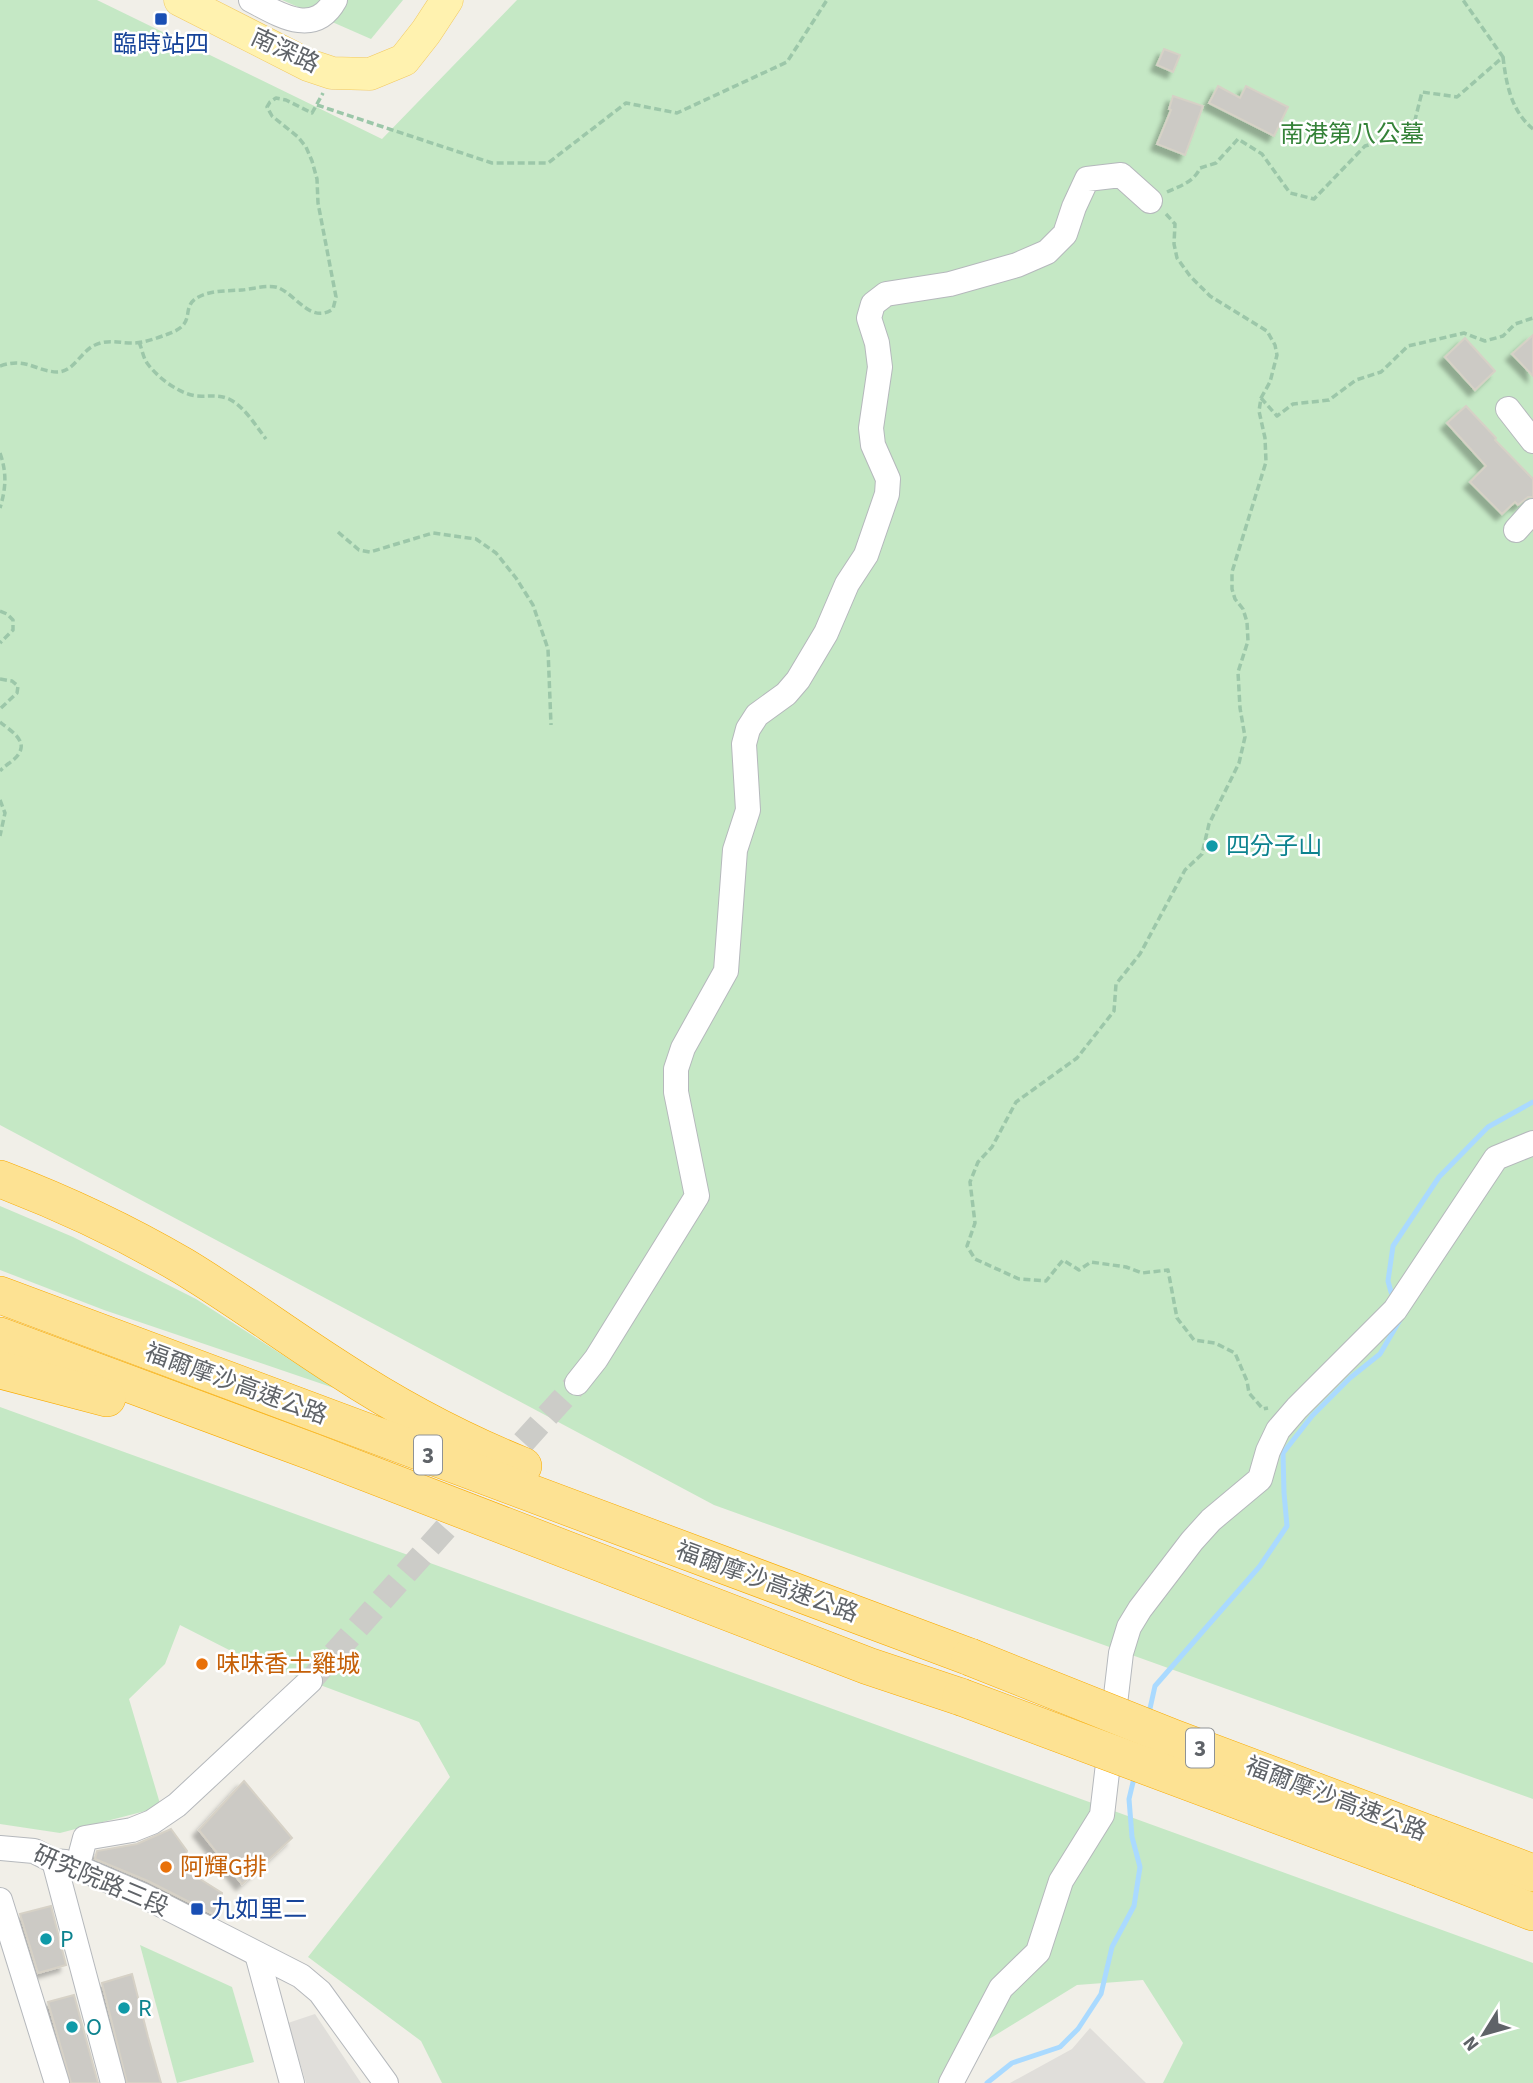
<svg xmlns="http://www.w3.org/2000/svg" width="1533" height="2083" font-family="'Source Sans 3','Noto Sans TC',sans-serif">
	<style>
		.industrial { fill: #e0deda }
		.green { fill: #c5e8c5 }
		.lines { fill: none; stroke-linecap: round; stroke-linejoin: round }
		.stream { stroke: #aadaff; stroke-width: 5 }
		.building { fill: #cccac5; stroke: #d6d1c6; stroke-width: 2; filter: url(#shadow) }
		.minor-tunnel { stroke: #ccccc8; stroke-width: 24; stroke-dasharray: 24 12; stroke-linecap: butt }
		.minor-casing { stroke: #b5b8bc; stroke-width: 26 }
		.major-casing { stroke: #f2c960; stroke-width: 33 }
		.highway-casing { stroke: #f9ab00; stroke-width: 38 }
		.path { stroke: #9cc7a9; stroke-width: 3.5; stroke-dasharray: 7 3.5; stroke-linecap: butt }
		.minor { stroke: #fff; stroke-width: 24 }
		.major { stroke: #fff2af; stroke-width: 32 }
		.highway { stroke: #fde293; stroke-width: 37 }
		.highway-bridge-casing { stroke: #f9ab00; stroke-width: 38; stroke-linecap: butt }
		.highway-bridge { stroke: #fde293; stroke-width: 37 }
		.transit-dot { fill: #1a4fb4; stroke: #fff; stroke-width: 2.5 }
		.culture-dot { fill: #0f9aa8; stroke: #fff; stroke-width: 2.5 }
		.food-dot { fill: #e8710a; stroke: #fff; stroke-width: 2.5 }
		.labels { text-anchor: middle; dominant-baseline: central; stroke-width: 5; stroke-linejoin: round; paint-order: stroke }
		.shield { fill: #fff; stroke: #8f9295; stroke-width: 2 }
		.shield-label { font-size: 23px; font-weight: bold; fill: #5f6368 }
		.transit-label { font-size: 24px; fill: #164399; stroke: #fff }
		.street-label { font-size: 24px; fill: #5f6368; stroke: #fff }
		.park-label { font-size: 24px; fill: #348238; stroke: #fff }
		.culture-label { font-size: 24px; fill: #0d838f; stroke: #fff; text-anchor: start }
		.food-label { font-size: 24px; fill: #c56008; stroke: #fff; text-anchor: start }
	</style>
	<defs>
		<filter id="shadow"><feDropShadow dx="-6" dy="6" stdDeviation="2" flood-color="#0004"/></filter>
	</defs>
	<rect width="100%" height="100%" fill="#f1efe8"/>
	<g class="industrial">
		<polygon points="315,2014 361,2083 306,2083 288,2023"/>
		<polygon points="1090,2028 1146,2083 1010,2083 1072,2049"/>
	</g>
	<g class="green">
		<polygon points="0,0 97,0 382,139 517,0 1533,0 1533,1799 714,1505 0,1125"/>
		<polygon points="282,0 403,0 371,39"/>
		<polygon points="0,1206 73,1237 196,1299 334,1388 104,1310 0,1270"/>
		<polygon points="0,1407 1533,1963 1533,2083 1163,2083 1183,2043 1143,1980 1077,1985 968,2052 951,2083 442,2083 421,2041 308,1957 450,1777 419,1722 237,1654 180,1625 165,1664 129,1699 161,1807 60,1833 0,1824"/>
		<polygon points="140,1945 232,1987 254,2062 177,2083"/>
	</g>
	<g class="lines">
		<g class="stream">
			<polyline points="1391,1292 1388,1281 1393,1246 1439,1177 1488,1127 1533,1102"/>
			<polyline points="1149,1713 1155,1686 1260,1566 1287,1526 1284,1493 1283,1453 1312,1416 1350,1378 1380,1354 1400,1320"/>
			<polyline points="987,2083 1012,2063 1060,2047 1078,2029 1101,1994 1112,1947 1134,1906 1140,1867 1132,1837 1129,1799 1135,1774"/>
		</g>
	</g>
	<g class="building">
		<polygon points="1164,49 1180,55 1173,72 1157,65"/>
		<polygon points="1218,86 1240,98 1246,86 1288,107 1274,136 1209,103"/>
		<polygon points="1173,96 1203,106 1185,155 1157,144 1171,110 1169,109"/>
		<polygon points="1533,335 1533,376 1512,354"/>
		<polygon points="1465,338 1495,371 1475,390 1445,357"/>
		<polygon points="1466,406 1496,438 1495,440 1533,479 1533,497 1528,497 1518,505 1515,502 1502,514 1470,482 1486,466 1447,423"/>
		<polygon points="244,1781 292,1838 242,1884 199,1830"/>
		<polygon points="171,1829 187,1851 181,1867 222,1893 219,1917 148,1881 95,1859 97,1851 137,1844"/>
		<polygon points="51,1906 66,1965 38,1973 20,1914"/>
		<polygon points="132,1974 148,2037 161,2083 127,2083 102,1983"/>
		<polygon points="74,1995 98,2083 71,2083 48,2002"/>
	</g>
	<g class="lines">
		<g class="minor-tunnel">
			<polyline points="499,1469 577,1383"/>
			<polyline points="310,1681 470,1501"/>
		</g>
		<g class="minor-casing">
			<g id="minor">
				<path d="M251,0C278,14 314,38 335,0"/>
				<polyline points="1508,409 1533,441"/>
				<polyline points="1516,530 1533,511"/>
				<polyline points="577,1383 596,1359 697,1196 676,1092 676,1069 683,1048 726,971 735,850 748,810 744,744 748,729 757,715 786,694 798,680 826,633 847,584 866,555 887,494 888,479 873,445 871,428 880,367 877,343 869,318 873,304 886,294 950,284 1017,265 1047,252 1065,234 1074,207 1087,179 1121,175 1150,201"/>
				<polyline points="0,1848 34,1851 54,1861 65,1862 142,1895 301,1976 320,1992 386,2083"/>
				<polyline points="54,1861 113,2083"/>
				<polyline points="77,1868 85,1838 132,1830 152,1822 177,1805 310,1681"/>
				<polyline points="0,1900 57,2083"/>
				<polyline points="257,1954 292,2083"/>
				<polyline points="951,2083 1001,1988 1038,1952 1061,1881 1102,1815 1121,1653 1129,1627 1140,1609 1192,1541 1211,1520 1260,1479 1268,1451 1278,1430 1297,1408 1395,1310 1496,1158 1533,1143"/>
			</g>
		</g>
		<g class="major-casing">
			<polyline id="major" points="180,0 308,65 332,73 370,74 404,60 426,32 447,0"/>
		</g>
		<g class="highway-casing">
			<g id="highway">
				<path d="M0,1179C63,1203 125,1232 183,1266C236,1298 287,1336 339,1369C397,1407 459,1440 523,1466"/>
				<polyline points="0,1295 970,1657"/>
				<polyline points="0,1336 313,1452 868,1666 961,1697"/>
				<polyline points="0,1370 107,1398"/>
				<polyline points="1432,1835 1533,1873"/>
				<polyline points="1422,1869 1533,1912"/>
			</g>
		</g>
		<g class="path">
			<path d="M1503,57C1506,83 1511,111 1533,129"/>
			<polyline points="317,105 492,163 548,163 626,103 677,113 787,62 827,0"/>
			<path d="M1167,192C1180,186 1194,182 1200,168L1216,163L1238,139L1262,154L1290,193L1314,199L1365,146L1412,132L1422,92L1457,97L1503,57L1463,0"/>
			<polyline points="1166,214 1175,224 1174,244 1177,258 1190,276 1210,296 1267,331 1275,345 1277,355 1270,382 1261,398 1259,411 1265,438 1266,462 1232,572 1232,589 1235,599 1243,609 1247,622 1248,641 1238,672 1240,708 1245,737 1239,763 1209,824 1202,854 1185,870 1140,954 1116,984 1114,1011 1077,1058 1016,1102 992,1147 978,1162 970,1182 975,1223 967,1246 975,1259 1019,1279 1046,1281 1063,1260 1079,1270 1091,1262 1126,1267 1142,1273 1168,1270 1177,1318 1194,1340 1215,1343 1235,1353 1247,1381 1249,1393 1263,1409 1268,1408"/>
			<path d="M139,342C142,349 143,357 147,363C158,378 178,393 196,396C208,397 217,394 229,399C245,407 255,425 266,439"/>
			<path d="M0,366C26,357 35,371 57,372C74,372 81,351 95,345C108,339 119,343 132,343C144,343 157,338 168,334C197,324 181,310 195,299C208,290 228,291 242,290C253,289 269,284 279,288C297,296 311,324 333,309L336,297L318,203L317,179L312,161L306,147L298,137L272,116L267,107L270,102L276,98L286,100L312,113L323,93"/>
			<polyline points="1261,398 1277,416 1293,404 1329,400 1356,380 1381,372 1408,346 1464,333 1485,341 1503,336 1515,324 1533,318"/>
			<path d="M0,453C7,473 6,488 0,508"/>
			<polyline points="338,532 359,550 370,552 433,533 476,539 496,553 516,578 533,605 548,649 551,725"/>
			<polyline points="0,611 7,614 13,620 13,630 0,643"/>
			<polyline points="0,679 12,681 18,686 17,693 0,709"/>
			<path d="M0,722C9,730 29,740 18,755C14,761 5,765 0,771"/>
			<polyline points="0,800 5,813 0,836"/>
		</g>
		<use href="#minor" class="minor"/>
		<use href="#major" class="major"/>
		<use href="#highway" class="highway"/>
		<g class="highway-bridge-casing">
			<g id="highway-bridge">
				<polyline points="970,1657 1173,1738 1432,1835"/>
				<polyline points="961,1697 1422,1869"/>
			</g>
		</g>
		<use href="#highway-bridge" class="highway-bridge"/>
	</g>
	<g class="transit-dot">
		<rect x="154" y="12" width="14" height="14" rx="3.5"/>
		<rect x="190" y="1902" width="14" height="14" rx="3.5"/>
	</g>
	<g class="culture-dot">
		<circle cx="1212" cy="846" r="7"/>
		<circle cx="46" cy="1939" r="7"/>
		<circle cx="124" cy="2008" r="7"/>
		<circle cx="72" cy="2027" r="7"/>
	</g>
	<g class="food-dot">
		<circle cx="202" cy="1664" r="7"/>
		<circle cx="166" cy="1867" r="7"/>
	</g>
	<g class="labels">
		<g class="shield">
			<rect x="414" y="1435.5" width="28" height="39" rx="5"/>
			<rect x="1186" y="1728.5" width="28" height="39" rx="5"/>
		</g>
		<g class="shield-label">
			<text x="428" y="1455">3</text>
			<text x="1200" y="1748">3</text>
		</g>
		<g class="transit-label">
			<text x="161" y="44">臨時站四</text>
			<text x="211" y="1909" text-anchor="start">九如里二</text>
		</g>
		<g class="street-label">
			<text transform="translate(285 51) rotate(25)">南深路</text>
			<text transform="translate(236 1384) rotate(20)">福爾摩沙高速公路</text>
			<text transform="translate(767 1582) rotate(20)">福爾摩沙高速公路</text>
			<text transform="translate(1336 1799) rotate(21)">福爾摩沙高速公路</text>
			<text transform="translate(101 1881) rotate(23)">研究院路三段</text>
		</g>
		<g class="park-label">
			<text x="1352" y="134">南港第八公墓</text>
		</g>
		<g class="culture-label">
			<text x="1226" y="846">四分子山</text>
			<text x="60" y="1939">P</text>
			<text x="138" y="2008">R</text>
			<text x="86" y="2027">O</text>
		</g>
		<g class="food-label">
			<text x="216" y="1664">味味香土雞城</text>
			<text x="180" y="1867">阿輝G排</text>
		</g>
	</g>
	<g transform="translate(1484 2034) rotate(233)" stroke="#ffffff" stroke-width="5" paint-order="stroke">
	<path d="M0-5L12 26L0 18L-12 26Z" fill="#5f6368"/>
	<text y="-10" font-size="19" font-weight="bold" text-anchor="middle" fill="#5f6368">N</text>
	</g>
</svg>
